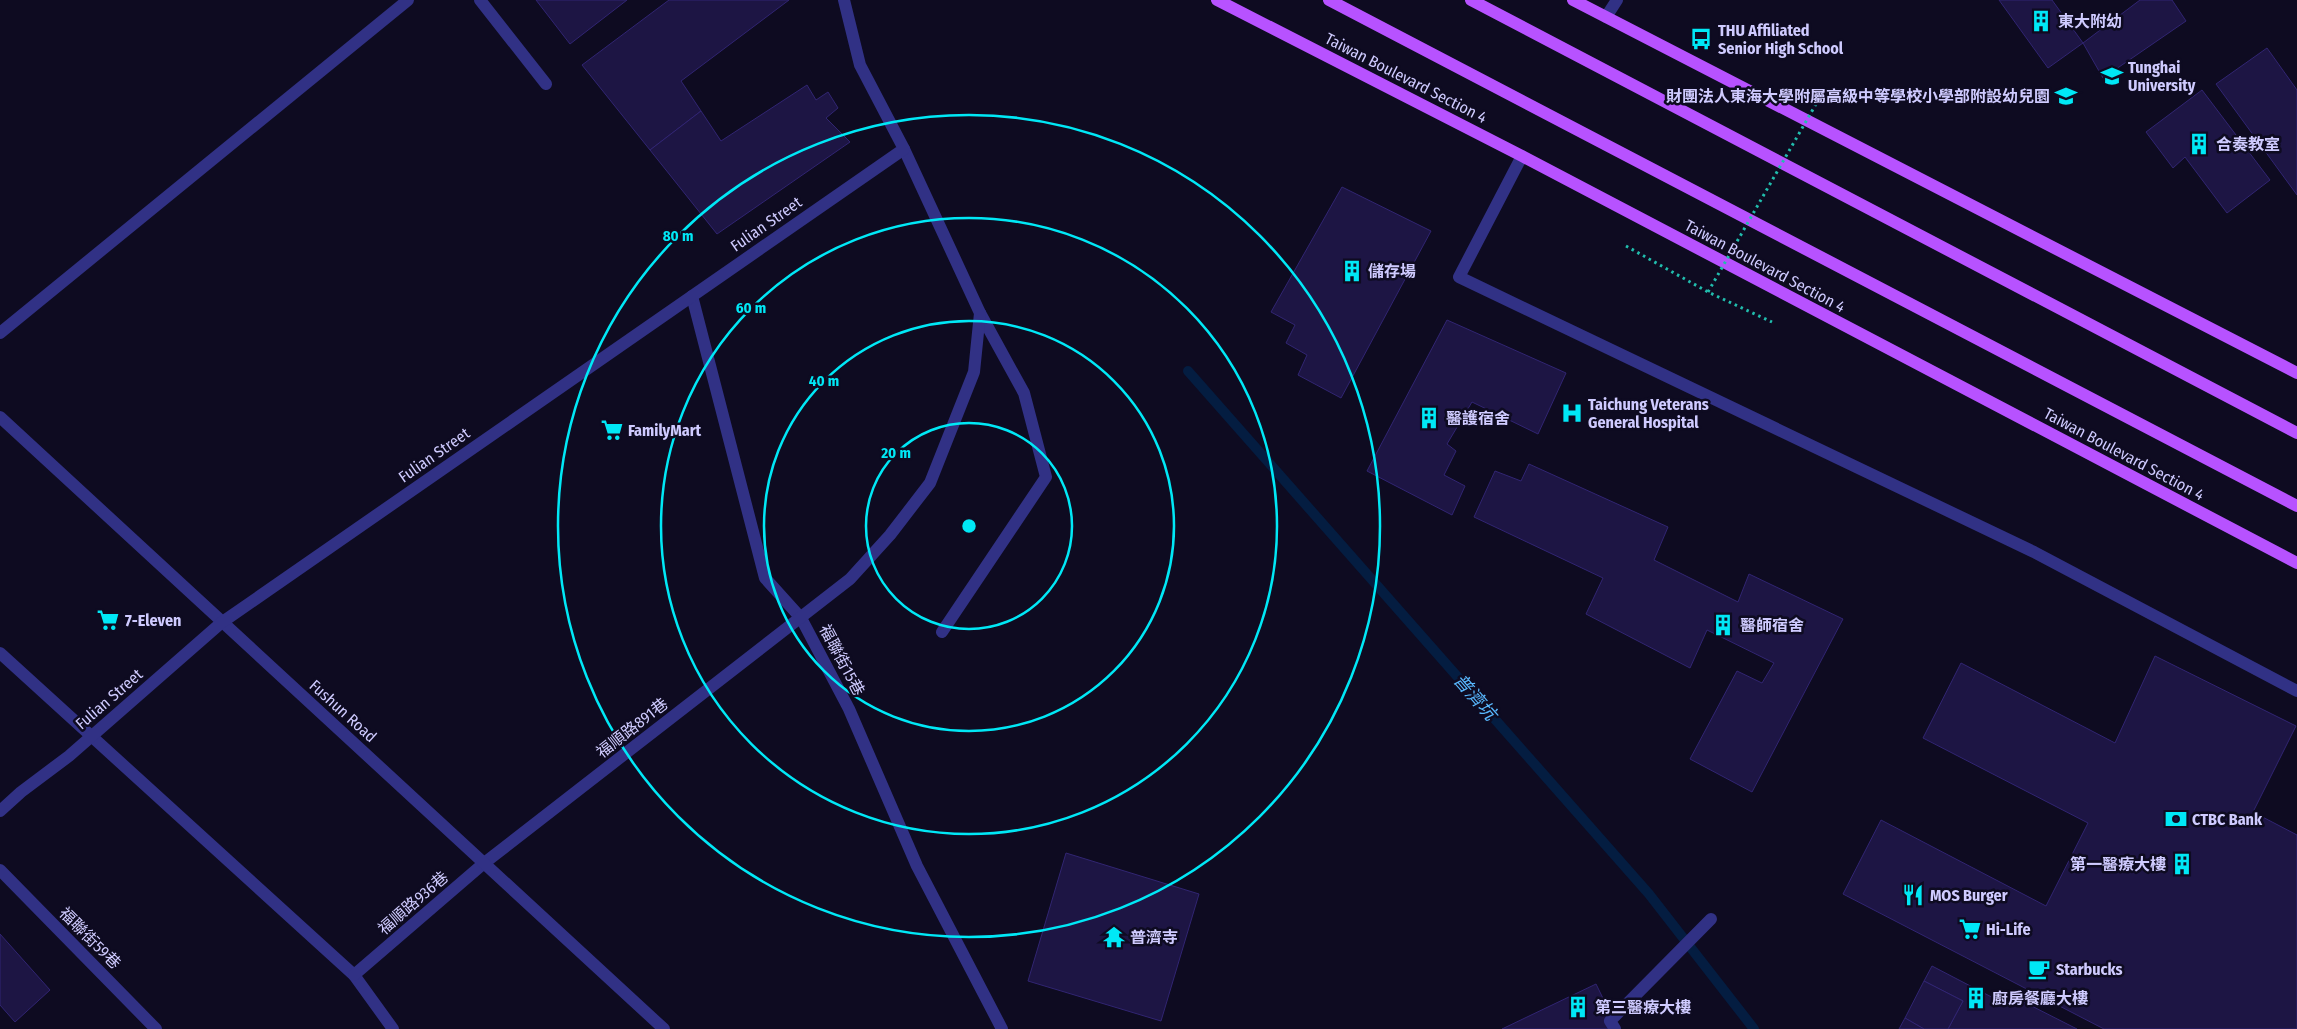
<svg xmlns="http://www.w3.org/2000/svg" width="2297" height="1029" font-family="'Fira Sans Condensed','Noto Sans TC',sans-serif">
	<style>
		.lines { fill: none; stroke-linecap: round; stroke-linejoin: round }
		.stream { stroke: #041d41; stroke-width: 10 }
		.building { fill: #1d1544; stroke: #312572 }
		.path { stroke: #21bdad; stroke-width: 3; stroke-dasharray: 2.5 4; stroke-linecap: butt }
		.service { stroke: #313185; stroke-width: 12 }
		.minor { stroke: #313185; stroke-width: 12 }
		.primary { stroke: #b752ff; stroke-width: 12 }
		.path-bridge { stroke: #21bdad; stroke-width: 3; stroke-dasharray: 2.5 4; stroke-linecap: butt }
		.ring { fill: none; stroke: #00e8f6; stroke-width: 2.5 }
		.labels { text-anchor: middle; dominant-baseline: central; stroke-width: 5; stroke-linejoin: round; paint-order: stroke }
		.poi-label { font-size: 16px; font-weight: bold; fill: #cfcbff; stroke: #0e0b21; text-anchor: start }
		.street-label { font-size: 16px; fill: #cfcbff; stroke: #0e0b21 }
		.water-label { font-size: 18px; font-style: italic; fill: #59b9ff; stroke: #0e0b21 }
		.centre { fill: #00e8f6; stroke: #0e0b21; stroke-width: 2.5 }
		.ring-label { font-size: 15px; text-anchor: middle; font-weight: bold; fill: #00e8f6; stroke: #0e0b21; stroke-width: 5; stroke-linejoin: round; paint-order: stroke }
	</style>
	<rect width="100%" height="100%" fill="#0e0b21"/>
	<g class="lines">
		<polyline class="stream" points="1188,371 1649,894 1754,1029"/>
	</g>
	<g class="building">
		<polygon points="536,0 627,0 570,44"/>
		<polygon points="669,0 789,0 681,81 701,111 650,150 582,65"/>
		<polygon points="1999,0 2052,0 2083,43 2048,68"/>
		<polygon points="2140,0 2172,0 2186,21 2103,78 2083,43"/>
		<polygon points="2267,48 2297,90 2297,195 2216,84"/>
		<polygon points="807,85 816,100 828,92 838,108 826,118 850,142 717,234 650,150 701,111 721,141"/>
		<polygon points="2202,90 2270,180 2227,213 2185,157 2173,168 2146,132"/>
		<polygon points="1342,187 1431,231 1341,398 1298,375 1307,355 1286,343 1295,325 1271,312"/>
		<polygon points="1447,320 1566,373 1538,434 1472,402 1447,444 1456,451 1444,475 1465,486 1452,515 1367,471"/>
		<polygon points="1529,464 1668,527 1654,560 1738,602 1749,574 1843,619 1752,792 1690,759 1737,671 1762,683 1774,663 1707,630 1690,668 1586,614 1603,578 1474,517 1495,471 1521,481"/>
		<polygon points="2155,656 2296,726 2253,812 2297,835 2297,1029 2104,1029 1843,894 1881,820 2046,906 2088,823 1923,738 1961,663 2115,743"/>
		<polygon points="1066,853 1199,894 1161,1021 1028,981"/>
		<polygon points="0,934 50,990 15,1022 0,1005"/>
		<polygon points="1932,966 2005,1004 2010,995 2077,1029 1948,1029 1963,1001 1924,981"/>
		<polygon points="1924,981 1963,1001 1948,1029 1924,1029 1905,1018"/>
		<polygon points="1596,984 1618,1029 1502,1029"/>
		<polygon points="1905,1018 1924,1029 1899,1029"/>
	</g>
	<g class="lines">
		<polyline class="path" points="1626,246 1708,292 1772,322"/>
		<g class="service">
			<polyline points="480,0 546,84"/>
			<polyline points="1522,156 1459,277 2034,552 2297,691"/>
			<polyline points="692,296 765,578 801,618 849,709 917,866 1002,1029"/>
			<polyline points="0,333 408,0"/>
			<polyline points="942,632 1046,477 1024,393 980,313"/>
			<polyline points="0,653 354,975 393,1029"/>
			<polyline points="0,870 156,1029"/>
			<polyline points="354,975 483,864 850,579 890,535 930,483 974,372 980,313 904,149"/>
			<polyline points="1615,1029 1610,1021 1711,919"/>
		</g>
		<g class="minor">
			<polyline points="1606,17 1617,0"/>
			<polyline points="0,417 664,1029"/>
			<polyline points="0,811 21,792 69,756 221,623 904,149 860,65 844,0"/>
		</g>
		<g class="primary">
			<polyline points="1217,0 1522,156 2297,563"/>
			<polyline points="1329,0 2297,506"/>
			<polyline points="1471,0 2297,433"/>
			<polyline points="1573,0 2297,373"/>
		</g>
		<polyline class="path-bridge" points="1708,292 1820,97"/>
	</g>
	<g class="ring">
		<circle cx="969" cy="526" r="103"/>
		<circle cx="969" cy="526" r="205"/>
		<circle cx="969" cy="526" r="308"/>
		<circle cx="969" cy="526" r="411"/>
	</g>
	<defs>
		<g id="building-bare" transform="scale(1.725)"><path d="M-4-6H4V6H1V3H-1V6H-4ZM-2.5-4.3h1.7v1.8h-1.7ZM.8-4.3h1.7v1.8H.8ZM-2.5-1h1.7V.8h-1.7ZM.8-1h1.7V.8H.8Z" fill="#00e8f6" stroke="#0e0b21" stroke-width="2.5" paint-order="stroke"/></g>
		<g id="bus-bare" transform="scale(1.725)"><path d="M-5-6H5V4H4V6H2V4H-2V6H-4V4H-5ZM-3.5-4V0h7V-4ZM-3.5 1.2v1.5H-2V1.2ZM2 1.2v1.5H3.5V1.2Z" fill="#00e8f6" stroke="#0e0b21" stroke-width="2.5" paint-order="stroke"/></g>
		<g id="university-bare" transform="scale(1.725)"><path d="M0-5L7-2L0 1L-7-2ZM-4 1L0 2.5L4 1V4Q0 6-4 4Z" fill="#00e8f6" stroke="#0e0b21" stroke-width="2.5" paint-order="stroke"/></g>
		<g id="school-bare" transform="scale(1.725)"><path d="M0-5L7-2L0 1L-7-2ZM-4 1L0 2.5L4 1V4Q0 6-4 4Z" fill="#00e8f6" stroke="#0e0b21" stroke-width="2.5" paint-order="stroke"/></g>
		<g id="hospital-bare" transform="scale(1.725)"><path d="M-5-5h3v3.5h4V-5h3V5h-3V1.5h-4V5h-3Z" fill="#00e8f6" stroke="#0e0b21" stroke-width="2.5" paint-order="stroke"/></g>
		<g id="supermarket-bare" transform="scale(1.725)"><path d="M-6-5.5h2.5l.6 2H6L4.5 2H-2.5L-4.4-4H-6ZM-1.5 3.2a1.3 1.3 0 1 0 .1 0ZM3 3.2a1.3 1.3 0 1 0 .1 0Z" fill="#00e8f6" stroke="#0e0b21" stroke-width="2.5" paint-order="stroke"/></g>
		<g id="bank-bare" transform="scale(1.725)"><path d="M-6-4H6V4H-6ZM0-2.3a2.3 2.3 0 1 0 0 4.6a2.3 2.3 0 1 0 0-4.6Z" fill="#00e8f6" stroke="#0e0b21" stroke-width="2.5" paint-order="stroke"/></g>
		<g id="restaurant-bare" transform="scale(1.725)"><path d="M-5-6h1v4h1v-4h1v4h1v-4h1v5L-1.5 .5V6h-2V.5L-5-1ZM5-6V6H3V1.5H1.5Q1.5-4 5-6Z" fill="#00e8f6" stroke="#0e0b21" stroke-width="2.5" paint-order="stroke"/></g>
		<g id="temple-bare" transform="scale(1.725)"><path d="M0-6L5-2H3V0L6.5 2.5H4V6H1.5V3h-3V6H-4V2.5H-6.5L-3 0V-2H-5Z" fill="#00e8f6" stroke="#0e0b21" stroke-width="2.5" paint-order="stroke"/></g>
		<g id="cafe-bare" transform="scale(1.725)"><path d="M-5.5-4.5H6V0H3Q3 3.5 0 3.5H-2.5Q-5.5 3.5-5.5 0ZM3-3.2v2h1.7v-2ZM-6 4.5H4V6H-6Z" fill="#00e8f6" stroke="#0e0b21" stroke-width="2.5" paint-order="stroke"/></g>
	</defs>
	<g fill-rule="evenodd">
		<use href="#building-bare" x="2041" y="21"/>
		<use href="#bus-bare" x="1701" y="39"/>
		<use href="#university-bare" x="2112" y="76"/>
		<use href="#school-bare" x="2066" y="96"/>
		<use href="#building-bare" x="2199" y="144"/>
		<use href="#building-bare" x="1352" y="271"/>
		<use href="#hospital-bare" x="1572" y="413"/>
		<use href="#building-bare" x="1429" y="418"/>
		<use href="#supermarket-bare" x="612" y="430"/>
		<use href="#supermarket-bare" x="108" y="620"/>
		<use href="#building-bare" x="1723" y="625"/>
		<use href="#bank-bare" x="2176" y="819"/>
		<use href="#building-bare" x="2182" y="864"/>
		<use href="#restaurant-bare" x="1913" y="895"/>
		<use href="#supermarket-bare" x="1970" y="929"/>
		<use href="#temple-bare" x="1114" y="937"/>
		<use href="#cafe-bare" x="2039" y="969"/>
		<use href="#building-bare" x="1976" y="998"/>
		<use href="#building-bare" x="1578" y="1007"/>
	</g>
	<g class="labels">
		<g class="poi-label">
			<text x="2058" y="21">東大附幼</text>
			<text x="1718" y="30">THU Affiliated<tspan x="1718" dy="18">Senior High School</tspan></text>
			<text x="2128" y="67">Tunghai<tspan x="2128" dy="18">University</tspan></text>
			<text x="2050" y="96" text-anchor="end">財團法人東海大學附屬高級中等學校小學部附設幼兒園</text>
			<text x="2216" y="144">合奏教室</text>
			<text x="1368" y="271">儲存場</text>
			<text x="1588" y="404">Taichung Veterans<tspan x="1588" dy="18">General Hospital</tspan></text>
			<text x="1446" y="418">醫護宿舍</text>
			<text x="628" y="430">FamilyMart</text>
			<text x="125" y="620">7-Eleven</text>
			<text x="1740" y="625">醫師宿舍</text>
			<text x="2192" y="819">CTBC Bank</text>
			<text x="2166" y="864" text-anchor="end">第一醫療大樓</text>
			<text x="1930" y="895">MOS Burger</text>
			<text x="1986" y="929">Hi-Life</text>
			<text x="1130" y="937">普濟寺</text>
			<text x="2056" y="969">Starbucks</text>
			<text x="1992" y="998">廚房餐廳大樓</text>
			<text x="1595" y="1007">第三醫療大樓</text>
		</g>
		<g class="street-label">
			<text transform="translate(1406 78) rotate(27)">Taiwan Boulevard Section 4</text>
			<text transform="translate(766 224) rotate(-35)">Fulian Street</text>
			<text transform="translate(1765 266) rotate(28)">Taiwan Boulevard Section 4</text>
			<text transform="translate(2124 454) rotate(28)">Taiwan Boulevard Section 4</text>
			<text transform="translate(434 455) rotate(-35)">Fulian Street</text>
			<text transform="translate(842 660) rotate(62)">福聯街15巷</text>
			<text transform="translate(109 699) rotate(-41)">Fulian Street</text>
			<text transform="translate(343 711) rotate(42)">Fushun Road</text>
			<text transform="translate(632 728) rotate(-38)">福順路891巷</text>
			<text transform="translate(413 903) rotate(-41)">福順路936巷</text>
			<text transform="translate(90 938) rotate(45)">福聯街59巷</text>
		</g>
		<g class="water-label">
			<text transform="translate(1475 697) rotate(49)">普濟坑</text>
		</g>
	</g>
	<circle cx="969" cy="526" r="8" class="centre"/>
	<g class="ring-label">
		<text x="678" y="241">80 m</text>
		<text x="751" y="313">60 m</text>
		<text x="824" y="386">40 m</text>
		<text x="896" y="458">20 m</text>
	</g>
</svg>
